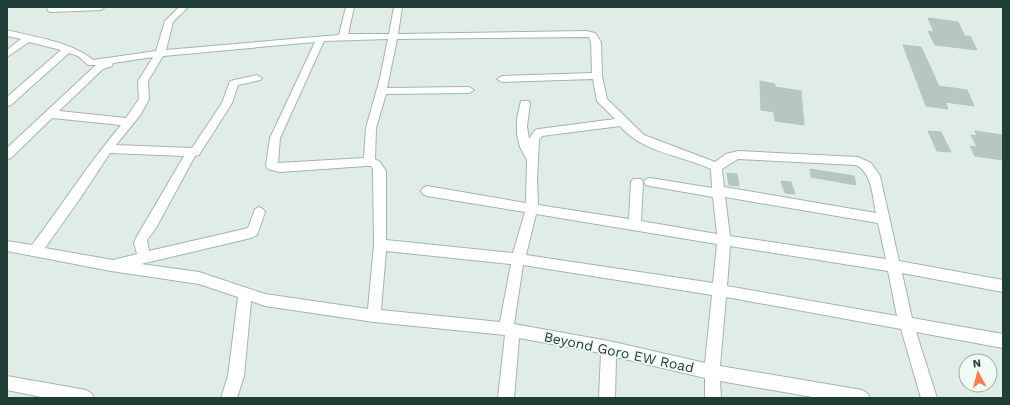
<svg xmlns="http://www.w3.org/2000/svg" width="1010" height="405" font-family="'Work Sans',sans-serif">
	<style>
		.building { fill: #b6c7c0; stroke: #b2c7bf }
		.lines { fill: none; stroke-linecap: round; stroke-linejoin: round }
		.minor-casing { stroke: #a3b5af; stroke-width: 2 }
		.minor { fill: #fff; fill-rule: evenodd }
		.labels { text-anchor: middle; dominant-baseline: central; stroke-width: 3.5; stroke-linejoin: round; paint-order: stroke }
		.near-street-label { font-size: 14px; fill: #203e37; stroke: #f1f9f5 }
	</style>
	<rect width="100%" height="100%" fill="#e0ede7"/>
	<g class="building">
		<polygon points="928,18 958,22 965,36 970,36 977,50 935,45 928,31 934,32"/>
		<polygon points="903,45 921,47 939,86 967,90 974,106 945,102 948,109 926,106"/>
		<polygon points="760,81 775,84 775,87 801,91 804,125 775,121 774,112 761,110"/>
		<polygon points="928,131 941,132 951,152 937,151"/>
		<polygon points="975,131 1003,135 1003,160 975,156 970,146 977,147 971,135 977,136"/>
		<polygon points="810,169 854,176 856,185 811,177"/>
		<polygon points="727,173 737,174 739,186 729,185"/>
		<polygon points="781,181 791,182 795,194 785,193"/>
	</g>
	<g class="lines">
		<g class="minor-casing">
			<g id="minor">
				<polygon points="47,7 105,7 101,10 51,12 48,11"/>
				<path d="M179,7H188L173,22L166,50L339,35L346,7H354L348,34H389L394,7H402L398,34L586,31L595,33L601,42L602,76L607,99L644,135L715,162L726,154L738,151L858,157L871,163L880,176L899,261L1003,280V292L902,273L912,318L1003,334V348L916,332L937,398H921L901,329L726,297L720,366L862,390L867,393L870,398H818L720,381L721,398H705V378L616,357L615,398H599L601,353L519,338L514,398H498L505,335L374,322L265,306L251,301L244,376L237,398H221L228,376L238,297L199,284L111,271L7,251V241L32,245C62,205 89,163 121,125L52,118L11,158L7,159V148L96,65H88L78,56L69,53L11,105L7,106V97L61,50L29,42L7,57V50L21,39L7,36V30C33,37 73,42 93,60L156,51L165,21ZM589,37L591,42L592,73L502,76L497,79L502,82L593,79L597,101L615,119L539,129L535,130L529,139L527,126L530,103L529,101H521L517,119V134L520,147L527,160L526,203L427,186L423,188L421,191L423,194L427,196L525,212L513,253L386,240V171L380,162L375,159L376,128L386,94L469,93L474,90L469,87L387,88L397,39ZM388,39L380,78L366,128L364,158L278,163L280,138L324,41ZM315,42L270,138L266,166L268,169L280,172L366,166H371L373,169L374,245L368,309L265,294L199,272L141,264L251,238L257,235L265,212L263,209L259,207L255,209L248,228L244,229L149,251L147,240L156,228L195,156L199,155L232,103L238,85L260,80L262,78L257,75L230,81L222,103L192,148L116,145L141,114L149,99L148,81L163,56ZM153,57L138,81L139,99L126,118L59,111L103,69L112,66L113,63ZM620,126C643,153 681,155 711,169L712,188L650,178L646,179L644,182L646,185L650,186L713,197L717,234L641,221L643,182L641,179H633L631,182L629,219L538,205L537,179L539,140L542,136ZM110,153L184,156L136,238L134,243L137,254L113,260L45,248L79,200ZM738,159L856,165C873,174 872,196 876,213L724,187L722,169ZM725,197L878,223L886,259L730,236ZM536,214L717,244L713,283L526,255ZM730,246L888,271L897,316L727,286ZM386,251L511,264L500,322L381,310ZM523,265L712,295L705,363L609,341L514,324Z"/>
				<polygon points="7,376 86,390 91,393 94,398 46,398 7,390"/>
			</g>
		</g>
		<use href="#minor" class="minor"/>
	</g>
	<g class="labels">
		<g class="near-street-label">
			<text transform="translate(619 352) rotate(12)">Beyond Goro EW Road</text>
		</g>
	</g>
	<rect width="1010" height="405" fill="none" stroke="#203e37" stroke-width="16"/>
	<g transform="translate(978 373) rotate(353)"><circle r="19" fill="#f1f9f5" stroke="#9daea9"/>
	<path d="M0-3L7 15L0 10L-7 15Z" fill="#fd7c4e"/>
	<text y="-6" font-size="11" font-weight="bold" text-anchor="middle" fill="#203e37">N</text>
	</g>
</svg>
